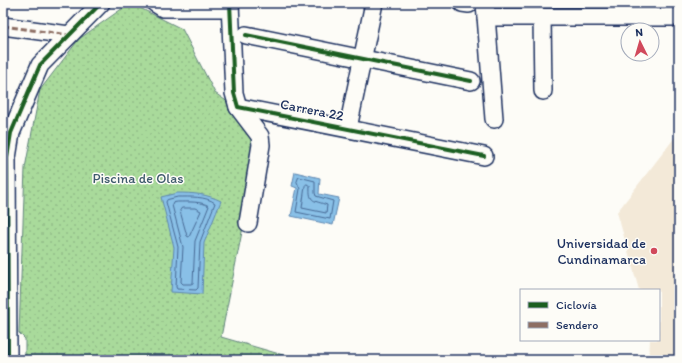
<svg xmlns="http://www.w3.org/2000/svg" width="682" height="363" font-family="Itim,sans-serif">
	<style>
		.built { fill: #f3e9d8 }
		.park { fill: url(#park-dots); stroke: #62847c }
		.water { fill: #89c0e7; stroke: #5d86b0 }
		.lines { fill: none; stroke-linecap: round; stroke-linejoin: round }
		.shore { stroke: #476995; stroke-width: 1 }
		.minor-casing { stroke: #1b2f5e; stroke-width: 20 }
		.path { stroke: #1b2f5e; stroke-width: 2.5; stroke-dasharray: 1 3; stroke-linecap: butt }
		.minor { stroke: #fdfcf7; stroke-width: 17 }
		.quiet { stroke: #8d6e63; stroke-width: 3; stroke-dasharray: 6 3; stroke-linecap: butt }
		.cycleway-casing { stroke: #fdfcf7; stroke-width: 6 }
		.cycleway { stroke: #1b5e20; stroke-width: 4 }
		.poi-dot { fill: #d1495b; stroke: #fdfcf7; stroke-width: 1.5 }
		.labels { text-anchor: middle; dominant-baseline: central; stroke-width: 3; stroke-linejoin: round; paint-order: stroke }
		.street-label { font-size: 14px; fill: #1b2f5e; stroke: #fdfcf7 }
		.park-label { font-size: 14px; fill: #3e5a6d; stroke: #fdfcf7 }
		.poi-label { font-size: 14px; fill: #1b2f5e; stroke: #fdfcf7; text-anchor: end }
	</style>
	<defs>
		<pattern id="park-dots" width="8" height="8" patternUnits="userSpaceOnUse"><rect width="8" height="8" fill="#a9da9b"/><path d="M2 2h.1M6 6h.1" fill="none" stroke="#91bb88" stroke-width="1.8" stroke-linecap="round"/></pattern>
	</defs>
	<rect width="100%" height="100%" fill="#fdfcf7"/>
	<filter id="ink" filterUnits="userSpaceOnUse"><feTurbulence type="fractalNoise" baseFrequency=".025" numOctaves="2"/><feDisplacementMap in="SourceGraphic" scale="8" xChannelSelector="R" yChannelSelector="G"/><feConvolveMatrix kernelMatrix="1 2 1 2 8 2 1 2 1" color-interpolation-filters="sRGB"/></filter>
	<g filter="url(#ink)">
		<polygon class="built" points="679,132 679,360 649,360 650,340 659,340 659,290 639,290 617,212"/>
		<polygon class="park" points="130,3 182,29 215,93 263,127 221,337 300,360 25,360 25,339 19,333 25,168 40,90 79,39"/>
		<g class="water">
			<polygon points="295,172 320,178 319,194 339,198 333,225 291,216 297,188 292,186"/>
			<path d="M177,193C193,193 207,194 221,201L204,243L202,294L171,292L174,247L161,197Z"/>
		</g>
		<g class="lines">
			<g class="shore">
				<polygon points="299,177 315,181 315,193 316,196 333,201 330,219 296,212 300,189 297,182"/>
				<path d="M307,184L310,186C309,203 314,200 327,205L326,213L302,208L305,186Z"/>
				<path d="M178,197C190,197 206,196 215,203L200,242L198,288L196,290L177,289L176,287L178,247L166,202L167,200Z"/>
				<path d="M178,202C188,202 201,201 209,206L195,241L193,283L191,284H183L181,282L183,247L172,205L173,203Z"/>
				<polygon points="182,208 195,208 201,211 189,237 187,236 180,211"/>
			</g>
			<g class="minor-casing">
				<g id="minor">
					<polyline points="155,3 163,8 230,8"/>
					<polyline points="230,3 234,93 238,107 260,136 261,145 248,223"/>
					<polyline points="462,3 469,4"/>
					<polyline points="485,3 494,119"/>
					<polyline points="486,17 679,17"/>
					<polyline points="542,17 543,91"/>
					<polyline points="3,26 69,35"/>
					<polyline points="246,35 471,81"/>
					<polyline points="238,107 484,156"/>
					<polyline points="348,128 374,3"/>
					<polyline points="8,360 7,158 11,133 40,65 101,3"/>
				</g>
			</g>
			<polyline class="path" points="194,353 220,360"/>
			<use href="#minor" class="minor"/>
			<polyline class="quiet" points="3,26 69,35"/>
			<g class="cycleway-casing">
				<g id="cycleway">
					<polyline points="230,3 234,93 238,107 484,156"/>
					<polyline points="246,35 471,81"/>
					<polyline points="8,360 7,158 11,133 40,65 101,3"/>
				</g>
			</g>
			<use href="#cycleway" class="cycleway"/>
		</g>
	</g>
	<circle class="poi-dot" cx="654" cy="251" r="4"/>
	<g class="labels">
		<g class="street-label">
			<text transform="translate(312 110) rotate(11)">Carrera 22</text>
		</g>
		<g class="park-label">
			<text x="138" y="178">Piscina de Olas</text>
		</g>
		<g class="poi-label">
			<text x="646" y="243">Universidad de<tspan x="646" dy="16">Cundinamarca</tspan></text>
		</g>
	</g>
	<rect width="682" height="363" fill="none" stroke="#fdfcf7" stroke-width="16"/>
	<rect x="8" y="8" width="666" height="347" fill="none" stroke="#1b2f5e" stroke-width="1.5" filter="url(#ink)"/>
	<rect x="520" y="289" width="140" height="52" fill="#fdfcf7" stroke="#a3aaba"/>
	<rect x="528" y="302" width="20" height="6" fill="#1b5e20" stroke="#a3aaba"/>
	<text x="556" y="309" font-size="12" fill="#1b2f5e">Ciclovía</text>
	<rect x="528" y="322" width="20" height="6" fill="#8d6e63" stroke="#a3aaba"/>
	<text x="556" y="329" font-size="12" fill="#1b2f5e">Sendero</text>
	<g transform="translate(640 42) rotate(355)"><circle r="19" fill="#fdfcf7" stroke="#a3aaba"/>
	<path d="M0-3L7 15L0 10L-7 15Z" fill="#d1495b"/>
	<text y="-6" font-size="11" font-weight="bold" text-anchor="middle" fill="#1b2f5e">N</text>
	</g>
</svg>
